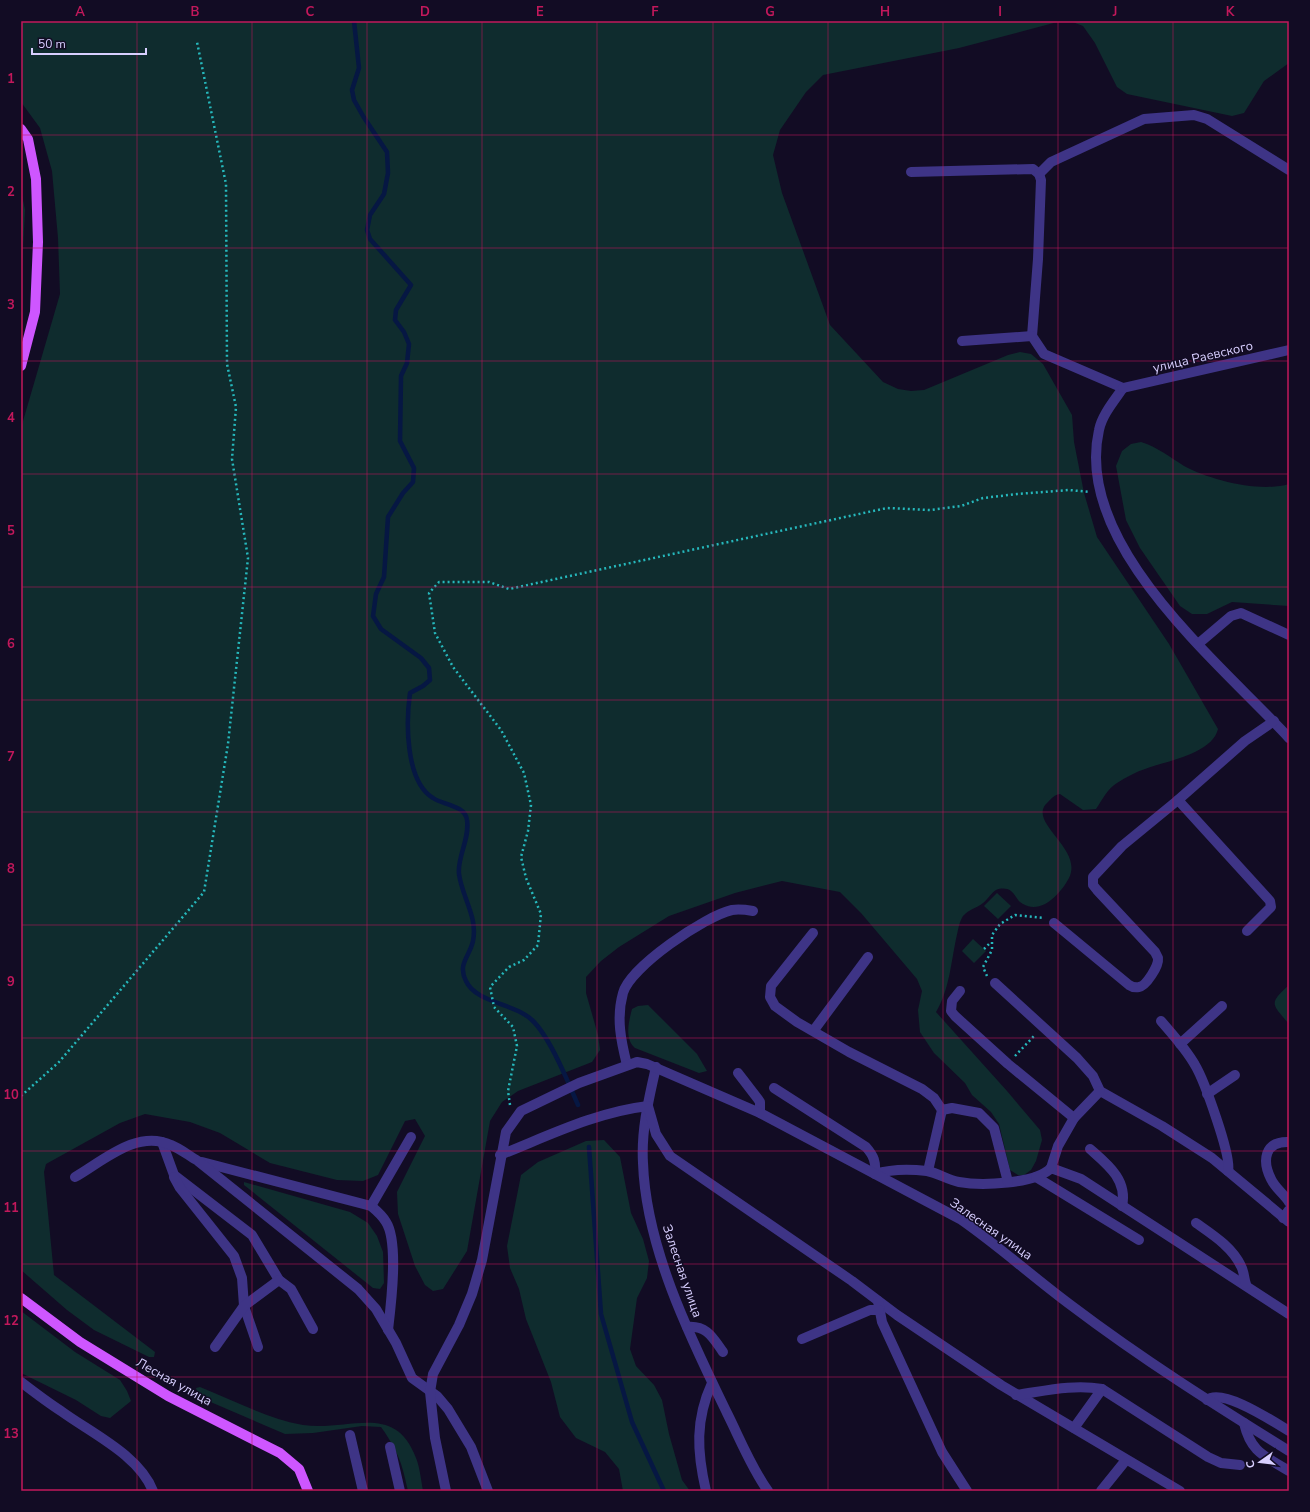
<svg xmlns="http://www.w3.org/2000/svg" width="1310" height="1512" font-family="'Nunito Sans',sans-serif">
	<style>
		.green { fill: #0f2c2e }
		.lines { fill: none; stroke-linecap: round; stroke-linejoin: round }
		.stream { stroke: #061743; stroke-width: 4.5 }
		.path { stroke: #26b8bc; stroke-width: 2.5; stroke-dasharray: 2 3; stroke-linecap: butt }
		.minor { stroke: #3e3486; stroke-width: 10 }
		.major { stroke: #ce56ff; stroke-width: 10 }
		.grid { fill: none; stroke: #c2185b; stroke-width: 1; stroke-opacity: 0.55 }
		.labels { text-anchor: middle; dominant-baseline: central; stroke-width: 3; stroke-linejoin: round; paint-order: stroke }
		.street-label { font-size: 13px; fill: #d8cfff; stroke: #120c24 }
		.neatline { fill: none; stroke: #c2185b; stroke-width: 1.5 }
		.grid-label { font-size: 13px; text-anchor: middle; font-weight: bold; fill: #c2185b }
	</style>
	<rect width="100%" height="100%" fill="#120c24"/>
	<g class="green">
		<path d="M21,21H1061L959,48L823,75L806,92L780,130L773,155L782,193L830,325L883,382L898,389L911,391L924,390L1008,355L1020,352L1031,354L1043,364L1072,415L1074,442L1084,493L1097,537L1169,644L1218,729C1212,754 1166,761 1145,769C1136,772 1126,777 1117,783C1107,789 1103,799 1096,809L1083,810L1060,794C1054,795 1052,798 1048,802C1025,822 1084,848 1069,878C1061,893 1042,915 1023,904C1017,901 1016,895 1011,891C1007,888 1001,888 996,890C991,893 988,899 983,903C977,908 969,909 963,916C959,922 958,931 956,939C951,963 949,991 936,1012L1007,1091L1040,1130L1042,1140L1036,1161L1031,1170L1024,1175H1018L1010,1170L999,1124L991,1112L972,1095L965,1083L934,1053L920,1032L918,1010L922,991L917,979L861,913L840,892L782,881L735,893L669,916L619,947L601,961L586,977V993L598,1035L600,1050L592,1062L518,1091L502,1102L490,1121L467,1251L443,1289L433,1291L425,1285L415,1266L398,1214L397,1192L425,1136L415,1119L405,1121L378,1175L363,1181L337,1180L270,1163L220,1133L190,1122L145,1114L120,1123L46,1164L44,1172L54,1275L155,1352L154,1357H149L94,1330L67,1310L21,1270V428L60,294L58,238L52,171L40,128L21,102Z"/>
		<polygon points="1070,21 1289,21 1289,63 1264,81 1244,113 1232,116 1127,94 1117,87 1095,43 1083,26"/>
		<polygon points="21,190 25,210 21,286"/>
		<path d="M1141,442C1157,447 1170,457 1184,466C1210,480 1260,493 1289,484V606L1232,602L1207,614H1192L1180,606L1140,548L1126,520L1116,466L1122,451L1131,444Z"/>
		<polygon points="997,893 1011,906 998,919 984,906"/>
		<polygon points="973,939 986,951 974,963 962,951"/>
		<path d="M1289,985V1024C1272,1004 1268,1004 1289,985Z"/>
		<path d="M648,1005L697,1054L707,1071L699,1073L635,1048C624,1039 629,1021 632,1009L638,1006Z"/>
		<polygon points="604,1140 620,1157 631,1213 643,1239 649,1261 647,1278 637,1298 630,1349 636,1366 654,1385 662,1400 669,1434 682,1480 690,1491 623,1491 619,1469 605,1452 576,1438 560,1417 551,1382 526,1319 519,1289 510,1268 507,1246 521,1175 538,1162 586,1141"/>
		<polygon points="244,1182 350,1212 368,1223 377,1236 383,1252 384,1283 380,1289 373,1288 244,1185"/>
		<polygon points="21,1311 75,1352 120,1380 127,1391 131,1401 110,1418 101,1416 76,1400 21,1373"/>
		<path d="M200,1387C233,1400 268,1419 303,1425C348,1432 395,1401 416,1458C420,1468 421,1480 423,1491H408C402,1463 398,1451 381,1427L362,1426L313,1433L285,1434L199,1397L196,1388Z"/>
	</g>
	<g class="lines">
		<g class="stream">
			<path d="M354,21L359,68L352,90L354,100L363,116L387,152L388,173L384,194L370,215L367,230L370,239L411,285L396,310L395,320L404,332L409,344L407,363L401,376L400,441L414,468L413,482L403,493L388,517L384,577L376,594L373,616L381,629L421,658L429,668L430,680L423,686L410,693C406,721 405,781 433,798C443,805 465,805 467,820C470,839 457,857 459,874C462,897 478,917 473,941C470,956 457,964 466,981C476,1003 514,1003 532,1020C550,1037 568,1082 578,1105"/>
			<polyline points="589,1147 601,1314 632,1422 664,1491"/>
		</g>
		<g class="path">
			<polyline points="984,949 991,942"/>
			<polyline points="987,976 983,967 992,950 992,935 1000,924 1015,915 1044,918"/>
			<polyline points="1015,1056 1035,1035"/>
			<polyline points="21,1096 59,1062 204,892 228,744 248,558 232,459 236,407 227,364 226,184 197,42"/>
			<polyline points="510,1105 508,1091 517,1046 513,1027 494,1007 490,987 509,967 524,960 538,945 541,914 526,878 521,857 528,831 531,805 524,773 501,730 453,667 435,633 429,593 439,582 489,582 509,589 887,508 930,510 961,506 983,498 1017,494 1069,490 1090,492"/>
		</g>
		<g class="minor">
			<polyline points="911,172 1033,169 1039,174 1041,180 1038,259 1032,336 1044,354 1123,388"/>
			<polyline points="1039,174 1051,162 1144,119 1194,115 1207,119 1289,170"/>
			<polyline points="962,341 1032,336"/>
			<path d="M1123,388C1114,401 1102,415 1099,430C1073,545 1220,663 1289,738"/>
			<polyline points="1123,388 1289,350"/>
			<polyline points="1198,644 1231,616 1241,613 1289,635"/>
			<path d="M1054,923L1129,985C1132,987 1135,988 1139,987C1146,986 1159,966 1158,958L1155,952L1097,890L1093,885V877L1122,846L1178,800"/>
			<polyline points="1247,931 1271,907 1270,901 1178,800 1245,741 1274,721"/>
			<polyline points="813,933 771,986 770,997 775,1006 797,1022 849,1052 922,1089 934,1098 942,1110 928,1171"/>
			<polyline points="995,983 1077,1058 1093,1076 1100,1091 1162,1126 1212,1158 1289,1222"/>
			<polyline points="960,991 952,1001 951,1011 955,1016 1008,1064 1074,1118"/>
			<path d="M1161,1021C1173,1035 1186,1049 1195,1065C1204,1080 1232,1157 1228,1171"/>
			<polyline points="814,1030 868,957"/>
			<polyline points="1180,1044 1222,1006"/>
			<path d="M627,1065C621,1041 616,1018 623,993C630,967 705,916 732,910C739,909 747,910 753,911"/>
			<path d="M656,1067C649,1098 641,1130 643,1163C646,1248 690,1337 727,1413C740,1439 751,1467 768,1491"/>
			<polyline points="738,1073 758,1099 760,1102 760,1113"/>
			<path d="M774,1088L866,1147C874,1156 876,1162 875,1174C891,1169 911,1169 927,1171C938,1173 948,1180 959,1182C981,1186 1036,1184 1051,1168L1081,1179L1289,1314"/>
			<polyline points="1207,1094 1235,1075"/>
			<polyline points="942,1110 952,1108 979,1113 994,1128 1008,1182"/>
			<polyline points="162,1142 174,1175 252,1235 279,1280 291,1289 313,1329"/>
			<path d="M1289,1142C1264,1141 1262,1161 1271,1179C1275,1188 1284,1194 1289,1202"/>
			<path d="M1090,1149C1107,1164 1128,1180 1122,1206"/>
			<path d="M500,1155C548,1136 596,1112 648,1106L656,1134L670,1156L852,1281L897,1315L1001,1385L1180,1491"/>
			<path d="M202,1162L371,1206C377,1211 382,1215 386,1222C399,1242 391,1305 388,1330"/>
			<polyline points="1051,1168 1058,1146 1074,1118 1100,1091"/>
			<path d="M75,1177C103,1161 137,1129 171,1145C181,1149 189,1156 198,1161L358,1289L376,1309L396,1343L412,1378L437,1396L448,1409L471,1447L488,1491"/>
			<polyline points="174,1177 180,1188 234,1256 242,1278 244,1306 258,1347"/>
			<polyline points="1036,1177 1139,1240"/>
			<polyline points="371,1206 411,1137"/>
			<polyline points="1283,1218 1289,1210"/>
			<path d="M1196,1223C1213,1235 1232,1247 1241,1266C1244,1271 1244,1279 1246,1284"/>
			<polyline points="878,1301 882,1322 942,1452 967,1491"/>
			<path d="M687,1327C707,1325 713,1338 723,1352"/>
			<polyline points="802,1339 870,1310 879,1310"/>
			<polyline points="215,1347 244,1306 279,1280"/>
			<path d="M21,1382C34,1392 47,1402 61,1411C91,1433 139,1455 153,1491"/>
			<path d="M1016,1395C1045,1391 1073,1384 1102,1389L1208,1457L1221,1463L1240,1465"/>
			<path d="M1207,1400C1222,1387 1274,1422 1289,1431"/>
			<path d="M1244,1423C1251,1453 1265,1456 1289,1471"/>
			<polyline points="1074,1428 1102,1389"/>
			<polyline points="350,1435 363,1491"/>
			<polyline points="390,1447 400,1491"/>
			<path d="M446,1491L435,1438L430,1392L433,1374L459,1325L472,1294L482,1260L506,1132L521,1111L579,1083L637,1062L647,1064L760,1113L960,1219C999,1246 1034,1278 1072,1306C1142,1359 1215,1405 1289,1451"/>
			<path d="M706,1491C697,1452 695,1420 712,1383"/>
			<polyline points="1101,1491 1126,1460"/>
		</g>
		<g class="major">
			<polyline points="21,129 28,139 36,179 38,242 35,312 21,366"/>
			<polyline points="21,1298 80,1342 168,1396 280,1453 299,1469 308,1491"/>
		</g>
	</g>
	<path class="grid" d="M137,21V1491M252,21V1491M367,21V1491M482,21V1491M597,21V1491M713,21V1491M828,21V1491M943,21V1491M1058,21V1491M1173,21V1491M21,135H1289M21,248H1289M21,361H1289M21,474H1289M21,587H1289M21,700H1289M21,812H1289M21,925H1289M21,1038H1289M21,1151H1289M21,1264H1289M21,1377H1289"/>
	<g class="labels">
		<g class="street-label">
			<text transform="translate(1203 357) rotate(-13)">улица Раевского</text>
			<text transform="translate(991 1229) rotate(35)">Залесная улица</text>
			<text transform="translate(682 1271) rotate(71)">Залесная улица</text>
			<text transform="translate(174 1382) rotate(29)">Лесная улица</text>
		</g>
	</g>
	<rect width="1310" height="1512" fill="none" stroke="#120c24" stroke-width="44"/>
	<g transform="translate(1260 1462) rotate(256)" stroke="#120c24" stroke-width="3" paint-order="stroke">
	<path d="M0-3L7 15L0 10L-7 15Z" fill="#d8cfff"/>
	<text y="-6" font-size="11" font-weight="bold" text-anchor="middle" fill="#d8cfff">С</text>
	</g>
	<path d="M32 48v6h114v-6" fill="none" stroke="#d8cfff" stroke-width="2"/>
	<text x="38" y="48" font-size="12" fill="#d8cfff" stroke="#120c24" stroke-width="3" paint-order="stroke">50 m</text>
	<rect x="22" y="22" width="1266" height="1468" class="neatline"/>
	<g class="grid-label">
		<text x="80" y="16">A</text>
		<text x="195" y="16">B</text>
		<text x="310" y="16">C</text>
		<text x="425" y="16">D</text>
		<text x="540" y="16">E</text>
		<text x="655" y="16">F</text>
		<text x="770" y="16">G</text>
		<text x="885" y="16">H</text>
		<text x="1000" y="16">I</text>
		<text x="1115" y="16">J</text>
		<text x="1230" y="16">K</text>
		<text x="11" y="83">1</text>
		<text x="11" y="196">2</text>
		<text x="11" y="309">3</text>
		<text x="11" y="422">4</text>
		<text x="11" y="535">5</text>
		<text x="11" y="648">6</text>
		<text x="11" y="761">7</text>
		<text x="11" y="873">8</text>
		<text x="11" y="986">9</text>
		<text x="11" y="1099">10</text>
		<text x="11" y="1212">11</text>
		<text x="11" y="1325">12</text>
		<text x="11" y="1438">13</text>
	</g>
</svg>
